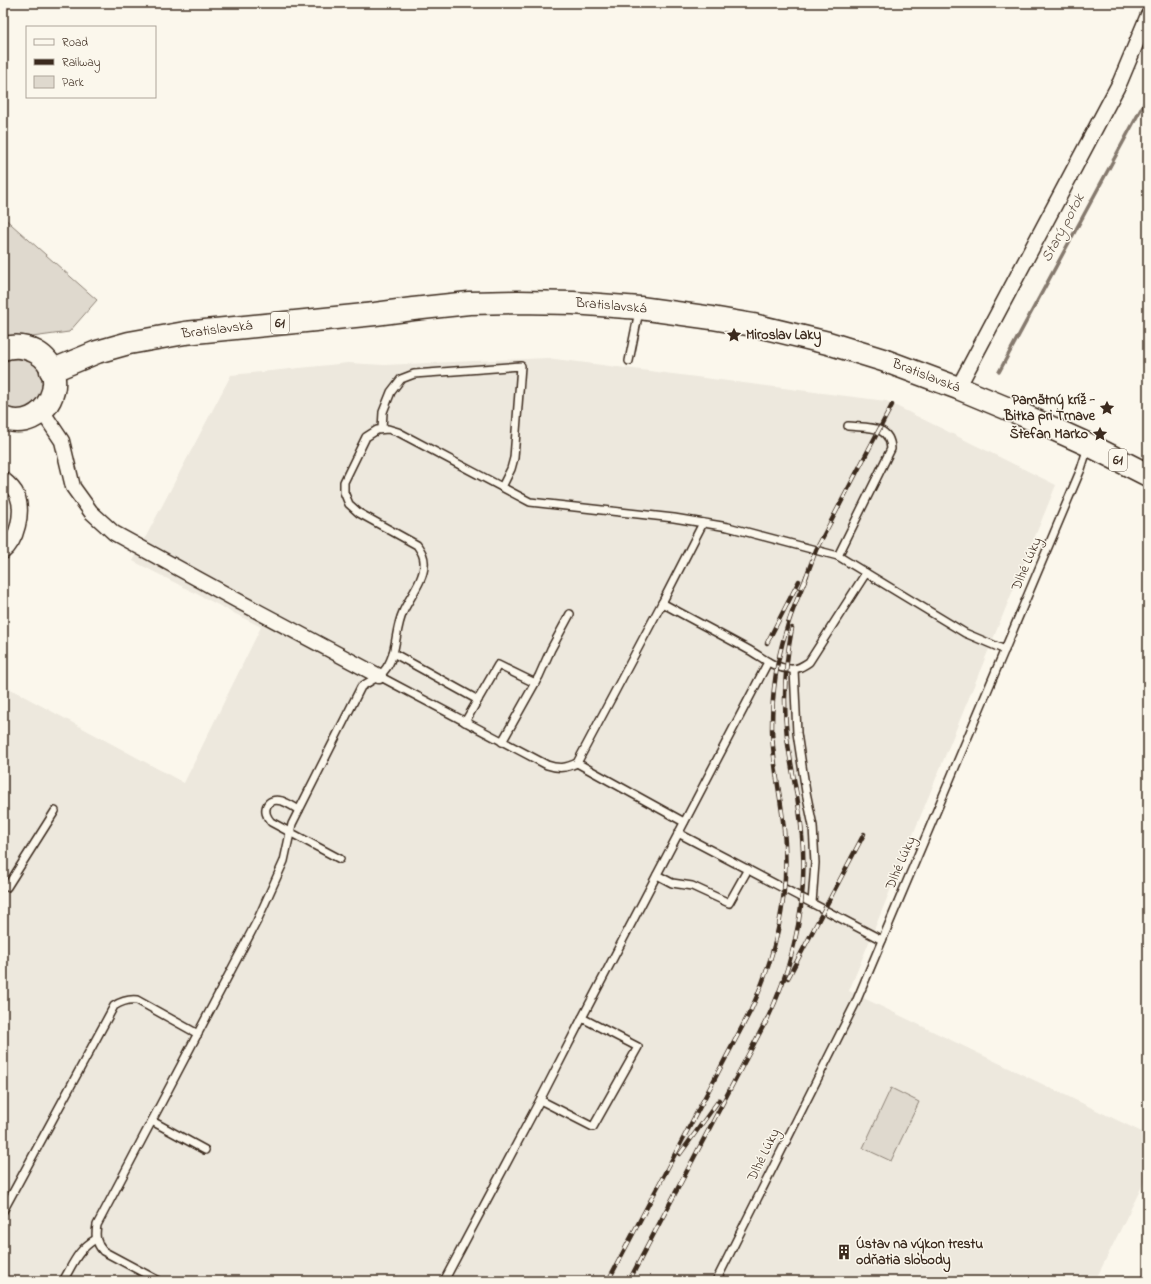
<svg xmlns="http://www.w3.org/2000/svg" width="1151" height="1284" font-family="'Indie Flower',sans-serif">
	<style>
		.built { fill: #ede8dd }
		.green { fill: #dfd9ce; stroke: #8d8276 }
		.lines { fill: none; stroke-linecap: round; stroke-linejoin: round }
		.stream { stroke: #85796d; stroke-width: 3.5 }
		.lane-casing { stroke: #3b2a1e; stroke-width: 10 }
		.street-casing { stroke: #3b2a1e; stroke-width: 17 }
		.primary-casing { stroke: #3b2a1e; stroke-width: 25 }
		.lane { stroke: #fbf7ec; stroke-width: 7 }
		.street { stroke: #fbf7ec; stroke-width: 14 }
		.primary { stroke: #fbf7ec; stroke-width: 22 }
		.rail-casing { stroke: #3b2a1e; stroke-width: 4.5 }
		.rail { stroke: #fbf7ec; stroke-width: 3; stroke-dasharray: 9; stroke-linecap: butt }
		.labels { text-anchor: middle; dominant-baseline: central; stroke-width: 3; stroke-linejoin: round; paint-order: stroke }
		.shield { fill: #fbf7ec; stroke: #75685c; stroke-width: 1 }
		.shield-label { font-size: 13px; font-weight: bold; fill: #3b2a1e }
		.street-label { font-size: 14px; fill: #3b2a1e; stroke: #fbf7ec }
		.poi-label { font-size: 14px; font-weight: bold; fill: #3b2a1e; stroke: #fbf7ec; text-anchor: start }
		.water-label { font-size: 15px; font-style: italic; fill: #605246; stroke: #fbf7ec }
	</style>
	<rect width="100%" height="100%" fill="#fbf7ec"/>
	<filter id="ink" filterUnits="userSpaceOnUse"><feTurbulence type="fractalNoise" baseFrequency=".025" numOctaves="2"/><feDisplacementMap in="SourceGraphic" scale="8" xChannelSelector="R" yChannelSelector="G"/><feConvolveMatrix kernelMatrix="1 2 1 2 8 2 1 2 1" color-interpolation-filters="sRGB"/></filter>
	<g filter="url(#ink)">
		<polygon class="built" points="547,358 886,401 1056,485 849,991 1148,1135 1148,1174 1095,1281 3,1281 3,685 184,783 261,627 133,561 231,375 348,363 384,365"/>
		<g class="green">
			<polygon points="3,217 97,300 69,332 3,341"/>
			<path d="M11,359C61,355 46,427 3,406V363Z"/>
			<polygon points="891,1088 919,1102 891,1161 863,1148"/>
		</g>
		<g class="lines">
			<polyline class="stream" points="999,372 1148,96"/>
			<g class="lane-casing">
				<g id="lane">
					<polyline points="629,361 639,311"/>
					<polyline points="382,429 383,412 391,392 401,379 414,374 521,366 514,458 511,469 502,487"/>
					<path d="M703,523L662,603C691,619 720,634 749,650C762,657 773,668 790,669C797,670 803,666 809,662L866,573"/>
					<path d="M838,556L891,449C890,424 867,428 848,426"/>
					<polyline points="662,603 577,763 684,822"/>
					<polyline points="393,653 478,700"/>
					<polyline points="794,669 797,733 806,792 813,826 815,863 812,903"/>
					<path d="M379,676L547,765C559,769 566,768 577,763"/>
					<polyline points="465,722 498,665 535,683"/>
					<polyline points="502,742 539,676 551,649 570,614"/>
					<path d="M299,810C294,807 288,803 282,801C266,797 261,811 271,822L340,859"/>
					<polyline points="678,833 882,940"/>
					<polyline points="657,875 672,883 692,886 729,903 748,869"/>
					<polyline points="3,885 7,887 55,811"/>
					<polyline points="582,1018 768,662"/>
					<polyline points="152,1121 205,1150"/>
					<path d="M3,1211L114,1006C122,1001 128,999 137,1000L198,1034"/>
					<polyline points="3,1280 5,1281"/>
					<path d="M63,1281C73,1264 78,1249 96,1239"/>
					<path d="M159,1281L103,1251C96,1243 95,1236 97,1225L257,921L284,861L292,824L361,687C368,682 378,678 384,671C398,655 394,631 403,612C409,598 424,580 424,565C425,557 421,551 417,545L359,513L349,504L344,492V482L366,437L377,430L388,429L398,432L530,502L674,518L728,527L838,556L965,633L1005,650"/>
					<polyline points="444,1281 540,1100 582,1018 638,1047 593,1127 540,1100"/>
					<polyline points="716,1281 856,1002 1081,469 1088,447"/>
				</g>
			</g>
			<g class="street-casing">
				<g id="street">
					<polyline points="958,388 1120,82 1148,15"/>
					<polyline points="42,411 62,441 73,487 91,512 114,533 240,602 379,676"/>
					<path d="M3,479C8,483 14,488 17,495C24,512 17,541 3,552"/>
				</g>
			</g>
			<g class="primary-casing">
				<g id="primary">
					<path d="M3,349C14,345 25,346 36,352C75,374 45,435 3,418"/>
					<polyline points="51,371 97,352 129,343 185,333 375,314 413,309 469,303 518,302 573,303 640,308 712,318 753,325 828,343 883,360 958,388 1023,415 1089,445 1148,475"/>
				</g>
			</g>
			<use href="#lane" class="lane"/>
			<use href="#street" class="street"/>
			<use href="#primary" class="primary"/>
			<g class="rail-casing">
				<g id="rail">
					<polyline points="805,580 816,550 892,405"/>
					<polyline points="767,643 799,581"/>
					<polyline points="788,978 864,834"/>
					<path d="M765,1024C794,965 808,901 802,836C800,802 791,770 787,737C783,700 785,664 792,628"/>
					<polyline points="680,1154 719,1100"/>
					<path d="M608,1281L751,1010C777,953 790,892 784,830C781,795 772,762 772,727C772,695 776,662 786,631C791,612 800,593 807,575"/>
					<polyline points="629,1281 767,1019"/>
				</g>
			</g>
			<use href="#rail" class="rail"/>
		</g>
	</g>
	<defs>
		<g id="sight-bare" transform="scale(1.2)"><path d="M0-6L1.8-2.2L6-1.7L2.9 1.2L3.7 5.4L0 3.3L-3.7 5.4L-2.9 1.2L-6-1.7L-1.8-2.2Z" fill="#3b2a1e" stroke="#fbf7ec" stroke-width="2.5" paint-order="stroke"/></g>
		<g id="building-bare" transform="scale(1.2)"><path d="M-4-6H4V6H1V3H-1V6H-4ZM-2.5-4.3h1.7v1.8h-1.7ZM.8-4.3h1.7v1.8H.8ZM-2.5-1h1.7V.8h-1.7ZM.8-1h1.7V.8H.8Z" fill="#3b2a1e" stroke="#fbf7ec" stroke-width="2.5" paint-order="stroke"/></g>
	</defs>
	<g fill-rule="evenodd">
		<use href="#sight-bare" x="734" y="335"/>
		<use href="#sight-bare" x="1107" y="408"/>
		<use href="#sight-bare" x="1100" y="434"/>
		<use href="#building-bare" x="844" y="1252"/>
	</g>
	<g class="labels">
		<g class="shield">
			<rect x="271" y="312" width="18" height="22" rx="3"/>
			<rect x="1109" y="449" width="18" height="22" rx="3"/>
		</g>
		<g class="shield-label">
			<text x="280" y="323">61</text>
			<text x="1118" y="460">61</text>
		</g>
		<g class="street-label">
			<text transform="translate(611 306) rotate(5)">Bratislavská</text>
			<text transform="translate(217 330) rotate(-7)">Bratislavská</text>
			<text transform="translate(926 376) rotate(21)">Bratislavská</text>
			<text transform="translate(1027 564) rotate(-67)">Dlhé Lúky</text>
			<text transform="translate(901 863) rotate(-67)">Dlhé Lúky</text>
			<text transform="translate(764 1155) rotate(-64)">Dlhé Lúky</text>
		</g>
		<g class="poi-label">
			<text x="746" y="335">Miroslav Laky</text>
			<text x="1095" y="400" text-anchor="end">Pamätný kríž -<tspan x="1095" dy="16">Bitka pri Trnave</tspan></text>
			<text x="1088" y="434" text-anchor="end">Štefan Marko</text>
			<text x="856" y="1244">Ústav na výkon trestu<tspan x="856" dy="16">odňatia slobody</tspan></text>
		</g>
		<g class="water-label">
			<text transform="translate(1063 228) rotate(-62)">Starý potok</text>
		</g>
	</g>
	<rect width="1151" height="1284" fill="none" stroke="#fbf7ec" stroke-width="16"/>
	<rect x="8" y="8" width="1135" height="1268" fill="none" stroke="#3b2a1e" stroke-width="1.5" filter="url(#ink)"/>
	<rect x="26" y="26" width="130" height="72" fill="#fbf7ec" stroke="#aea59a"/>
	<rect x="34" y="39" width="20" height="6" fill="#fbf7ec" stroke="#aea59a"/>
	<text x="62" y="46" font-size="12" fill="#3b2a1e">Road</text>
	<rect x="34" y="59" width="20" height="6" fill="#3b2a1e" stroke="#aea59a"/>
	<text x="62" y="66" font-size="12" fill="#3b2a1e">Railway</text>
	<rect x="34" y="76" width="20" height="12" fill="#dfd9ce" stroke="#aea59a"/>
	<text x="62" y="86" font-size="12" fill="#3b2a1e">Park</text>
</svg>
